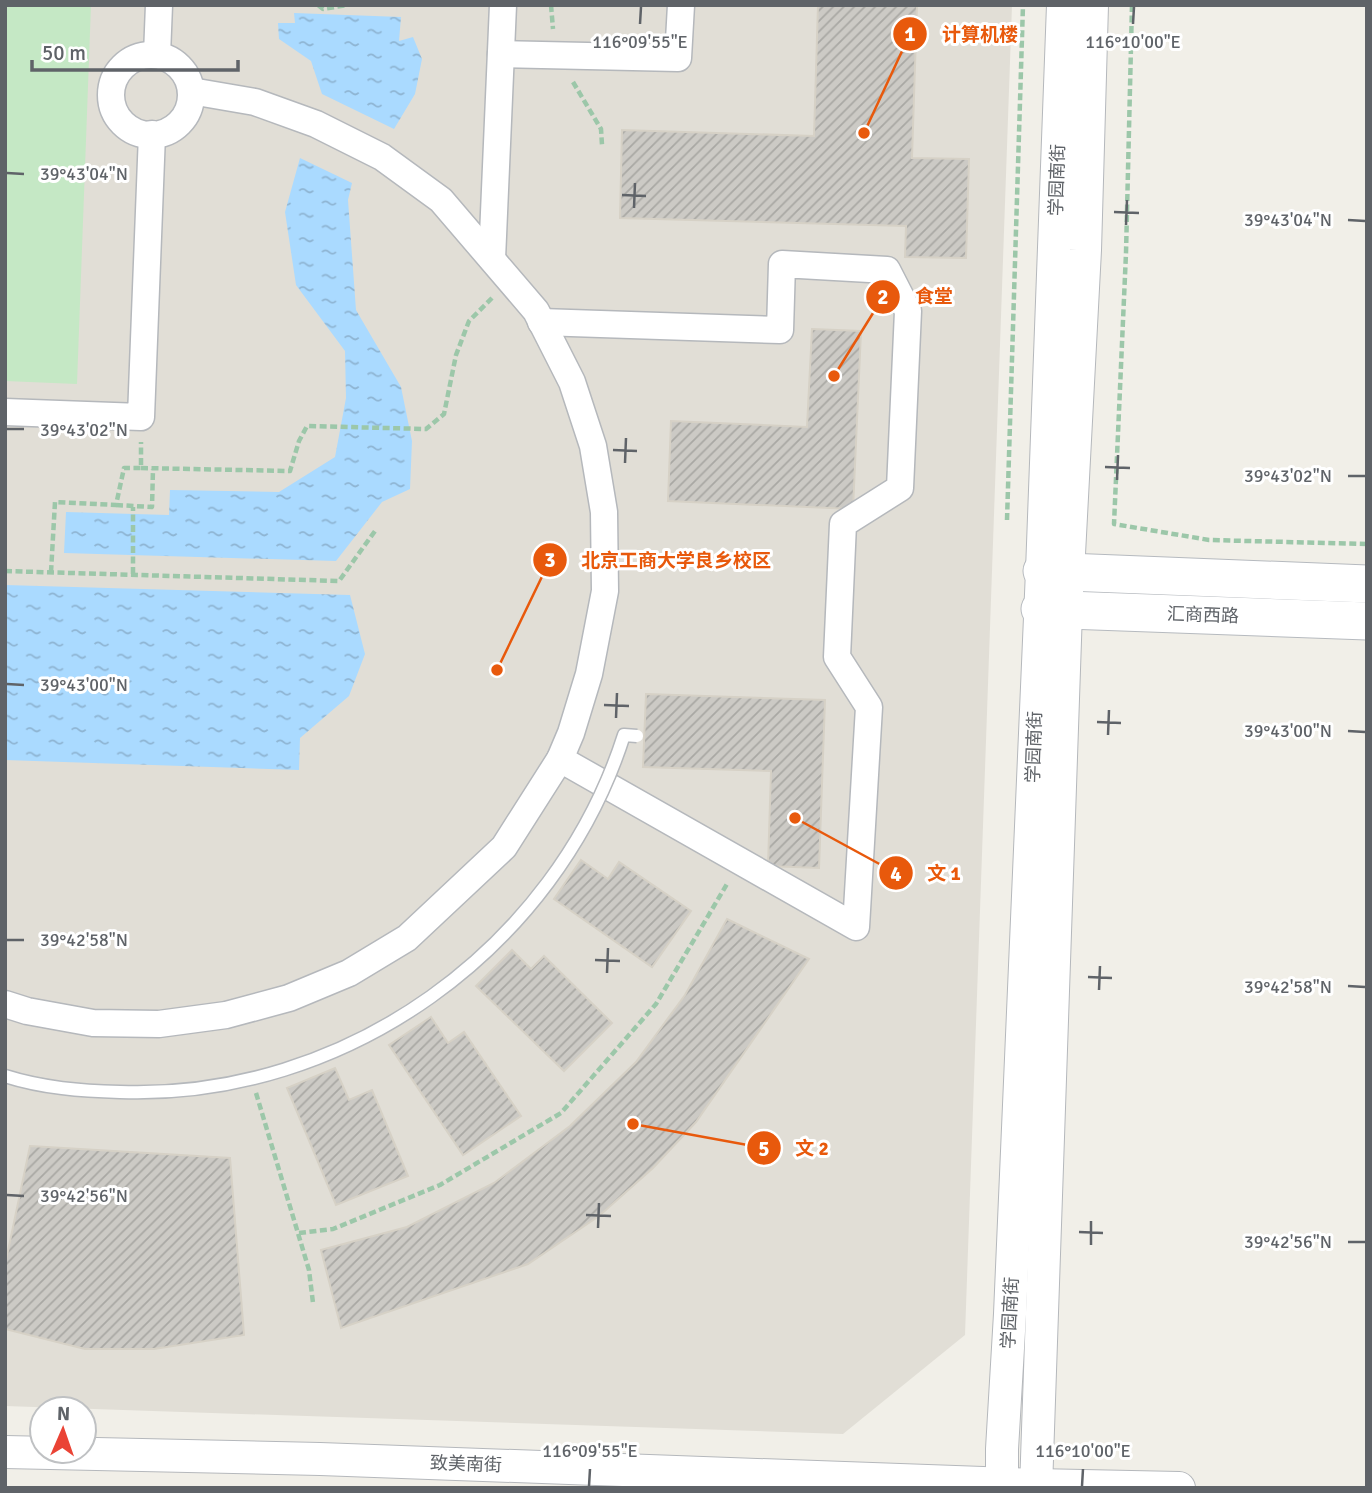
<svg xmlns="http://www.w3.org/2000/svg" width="1372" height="1493" font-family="Signika,'Noto Sans SC',sans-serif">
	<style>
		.education { fill: #e1ded6 }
		.pitch { fill: #c5e8c5 }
		.water { fill: url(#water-ripples) }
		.building { fill: url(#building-hatch); stroke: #d6d1c6; stroke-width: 2 }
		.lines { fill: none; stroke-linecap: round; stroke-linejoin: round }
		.minor-casing { stroke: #b5b8bc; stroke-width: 29 }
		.tertiary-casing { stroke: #b5b8bc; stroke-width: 34 }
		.secondary-casing { stroke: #b6babf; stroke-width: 39 }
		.path { stroke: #9cc7a9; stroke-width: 4.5; stroke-dasharray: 7 3.5; stroke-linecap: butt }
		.minor { stroke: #fff; stroke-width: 26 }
		.tertiary { stroke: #fff; stroke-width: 32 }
		.secondary { stroke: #fff; stroke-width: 37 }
		.service-bridge-casing { stroke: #b5b8bc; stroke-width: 15; stroke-linecap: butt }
		.service-bridge { stroke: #fff; stroke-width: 12 }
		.ticks { fill: none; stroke: #5f6368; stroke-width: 2.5 }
		.labels { text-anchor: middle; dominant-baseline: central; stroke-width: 6; stroke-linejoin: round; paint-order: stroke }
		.street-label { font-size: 18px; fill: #5f6368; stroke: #fff }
		.ticks-label { font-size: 18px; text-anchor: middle; fill: #5f6368; stroke: #fff; stroke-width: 6; stroke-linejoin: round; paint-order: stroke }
		.leader { fill: none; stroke: #e8590c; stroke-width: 2.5 }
		.callout-dot { fill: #e8590c; stroke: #fff; stroke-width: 2.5 }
		.mark-label { font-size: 21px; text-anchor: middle; font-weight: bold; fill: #fff }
		.callout-label { font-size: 19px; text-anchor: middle; font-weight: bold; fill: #e8590c; stroke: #fff; stroke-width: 6; stroke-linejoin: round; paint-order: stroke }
	</style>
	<defs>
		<pattern id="water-ripples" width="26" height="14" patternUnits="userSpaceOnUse" patternTransform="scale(1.75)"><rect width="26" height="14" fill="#aadaff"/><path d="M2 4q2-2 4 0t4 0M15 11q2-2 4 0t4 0" fill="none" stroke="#8eb4d2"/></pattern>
		<pattern id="building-hatch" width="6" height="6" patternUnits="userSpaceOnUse" patternTransform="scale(1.75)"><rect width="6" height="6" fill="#cccac5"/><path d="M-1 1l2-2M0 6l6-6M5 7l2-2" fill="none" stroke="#a9a8a4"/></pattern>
	</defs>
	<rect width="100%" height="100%" fill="#f1efe8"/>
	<polygon class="education" points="5,5 1012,5 965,1335 843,1434 5,1406"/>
	<polygon class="pitch" points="5,5 91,5 77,384 5,381"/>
	<g class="water">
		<polygon points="294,13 401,17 399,41 413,37 422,59 415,94 394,129 322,94 311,61 279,39 278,23 295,23"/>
		<polygon points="300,158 352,183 348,200 356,310 401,387 412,441 410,489 382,502 336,561 64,553 66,512 169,515 170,490 279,492 335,457 346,398 345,351 296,285 285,212"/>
		<polygon points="5,585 350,595 365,654 349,696 300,738 299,770 5,760"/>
	</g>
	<g class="building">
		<polygon points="818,5 917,5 912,158 969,159 966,258 905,257 906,226 620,218 622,130 814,136"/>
		<polygon points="812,329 861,331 853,509 668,501 671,421 807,427"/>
		<polygon points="646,694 825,700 819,868 768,866 771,771 643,767"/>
		<polygon points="581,860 608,879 619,862 691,911 652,967 554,899"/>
		<polygon points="727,919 809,959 696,1122 653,1168 599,1216 528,1264 341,1328 321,1250 407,1227 494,1183 570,1126 636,1062 685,995"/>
		<polygon points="512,950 531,969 544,956 612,1023 564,1071 476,986"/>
		<polygon points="431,1017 448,1043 464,1032 521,1116 463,1155 389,1045"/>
		<polygon points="335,1068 349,1100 372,1090 408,1176 336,1205 287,1088"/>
		<polygon points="30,1146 230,1158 244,1335 154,1349 85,1349 5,1329 5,1265"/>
	</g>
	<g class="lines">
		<g class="minor-casing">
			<g id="minor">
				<polyline points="501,54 678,58 681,5"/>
				<polyline points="157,55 159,5"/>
				<circle cx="151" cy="95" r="40"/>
				<polyline points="492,259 503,5"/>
				<polyline points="541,322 780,330 782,264 887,270 908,311 900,488 843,524 837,657 869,707 856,927 560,759"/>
				<polyline points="5,412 141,417 152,134"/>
				<polyline points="5,1004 27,1011 93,1023 159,1024 226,1015 289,998 349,973 407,938 504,847 560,759 571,733 589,674 605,591 604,512 593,446 572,382 536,311 441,200 382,157 316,124 255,102 191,91"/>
			</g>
		</g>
		<g class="tertiary-casing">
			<g id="tertiary">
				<polyline points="5,1452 320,1459 1035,1485 1179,1488"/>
				<polyline points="1002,1488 1002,1449 1010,1314 1042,571 1063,5"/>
				<polyline points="1036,1488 1066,611 1085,250 1092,5"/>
			</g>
		</g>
		<g class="secondary-casing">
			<g id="secondary">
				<polyline points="1042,571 1367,584"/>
				<polyline points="1040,609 1367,621"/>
			</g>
		</g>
		<g class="path">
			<polyline points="318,5 323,9 347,5"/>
			<polyline points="551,5 553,29"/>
			<polyline points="1132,5 1126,253 1114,524 1209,540 1367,544"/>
			<polyline points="573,82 601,129 602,145"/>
			<polyline points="141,468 290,471 299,441 307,426 426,429 444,414 456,355 469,321 492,298"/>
			<polyline points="116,505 152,507 153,469"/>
			<polyline points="1007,520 1023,5"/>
			<polyline points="5,571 339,581 375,531"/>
			<polyline points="51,572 55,502 116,505 124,468 141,468 141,442"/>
			<polyline points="133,574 133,507"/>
			<polyline points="256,1093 309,1270 313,1303"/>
			<polyline points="299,1233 333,1229 440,1185 561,1113 656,1004 727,884"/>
		</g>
		<use href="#minor" class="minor"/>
		<use href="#tertiary" class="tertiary"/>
		<use href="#secondary" class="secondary"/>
		<g class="service-bridge-casing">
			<path id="service-bridge" d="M5,1076C43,1088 81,1091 120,1092C345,1100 556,949 624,735L637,736"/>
		</g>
		<use href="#service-bridge" class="service-bridge"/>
	</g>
	<path class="ticks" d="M640,24L641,7M1133,24L1134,7M7,173L24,174M622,195L646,196M634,208L635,183M1114,212L1139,213M1348,220L1365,221M1126,225L1127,200M7,429H24M613,450L637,451M625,463L626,438M1105,467L1130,468M1348,476H1365M1117,480L1118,455M7,684L24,685M604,705L629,706M616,718L617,693M1097,722L1121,723M1348,731L1365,732M1108,735L1109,710M7,940H24M595,960L620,961M607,973L608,948M1088,977L1112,978M1348,986L1365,987M1099,990L1100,966M7,1195L24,1196M586,1215L611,1216M598,1228L599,1203M1079,1232L1103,1233M1348,1242H1365M1091,1245V1221M589,1486L590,1469M1082,1486L1083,1469"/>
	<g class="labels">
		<g class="street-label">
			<text transform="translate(1057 180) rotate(-88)">学园南街</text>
			<text transform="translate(1203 615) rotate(2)">汇商西路</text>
			<text transform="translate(1034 747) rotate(-88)">学园南街</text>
			<text transform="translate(1010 1313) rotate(-87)">学园南街</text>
			<text transform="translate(466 1464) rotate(2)">致美南街</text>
		</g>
	</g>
	<g class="ticks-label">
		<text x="640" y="48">116°09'55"E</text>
		<text x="1133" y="48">116°10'00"E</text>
		<text x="84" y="180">39°43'04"N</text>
		<text x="1288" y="226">39°43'04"N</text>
		<text x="84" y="436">39°43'02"N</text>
		<text x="1288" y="482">39°43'02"N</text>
		<text x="84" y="691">39°43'00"N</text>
		<text x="1288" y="737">39°43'00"N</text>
		<text x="84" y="946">39°42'58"N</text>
		<text x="1288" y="993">39°42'58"N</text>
		<text x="84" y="1202">39°42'56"N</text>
		<text x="1288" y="1248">39°42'56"N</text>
		<text x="590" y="1457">116°09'55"E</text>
		<text x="1083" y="1457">116°10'00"E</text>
	</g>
	<path class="leader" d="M864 133L910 34M834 376L883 297M497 670L550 560M795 818L896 873M633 1124L764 1148"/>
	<g class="callout-dot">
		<circle cx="864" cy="133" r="7"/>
		<circle cx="834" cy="376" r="7"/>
		<circle cx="497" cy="670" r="7"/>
		<circle cx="795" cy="818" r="7"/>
		<circle cx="633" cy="1124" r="7"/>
		<circle cx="910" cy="34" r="18"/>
		<circle cx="883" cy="297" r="18"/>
		<circle cx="550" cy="560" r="18"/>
		<circle cx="896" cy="873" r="18"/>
		<circle cx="764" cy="1148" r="18"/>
	</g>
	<g class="mark-label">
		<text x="910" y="41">1</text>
		<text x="883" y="304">2</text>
		<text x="550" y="567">3</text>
		<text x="896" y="881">4</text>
		<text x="764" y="1156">5</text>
	</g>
	<g class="callout-label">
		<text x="980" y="41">计算机楼</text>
		<text x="934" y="303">食堂</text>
		<text x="676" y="567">北京工商大学良乡校区</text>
		<text x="944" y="880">文 1</text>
		<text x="812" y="1155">文 2</text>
	</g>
	<rect width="1372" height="1493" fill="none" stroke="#5f6368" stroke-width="14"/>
	<g transform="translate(63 1430) rotate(2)"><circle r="33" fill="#ffffff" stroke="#bfc1c3" stroke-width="2"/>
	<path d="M0-5L12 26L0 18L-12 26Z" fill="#ea4335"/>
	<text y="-10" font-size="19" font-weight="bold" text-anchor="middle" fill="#5f6368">N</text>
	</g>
	<path d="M32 60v10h206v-10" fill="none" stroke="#5f6368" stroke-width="3.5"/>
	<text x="42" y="60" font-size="21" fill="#5f6368" stroke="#ffffff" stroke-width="5" paint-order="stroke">50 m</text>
</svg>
